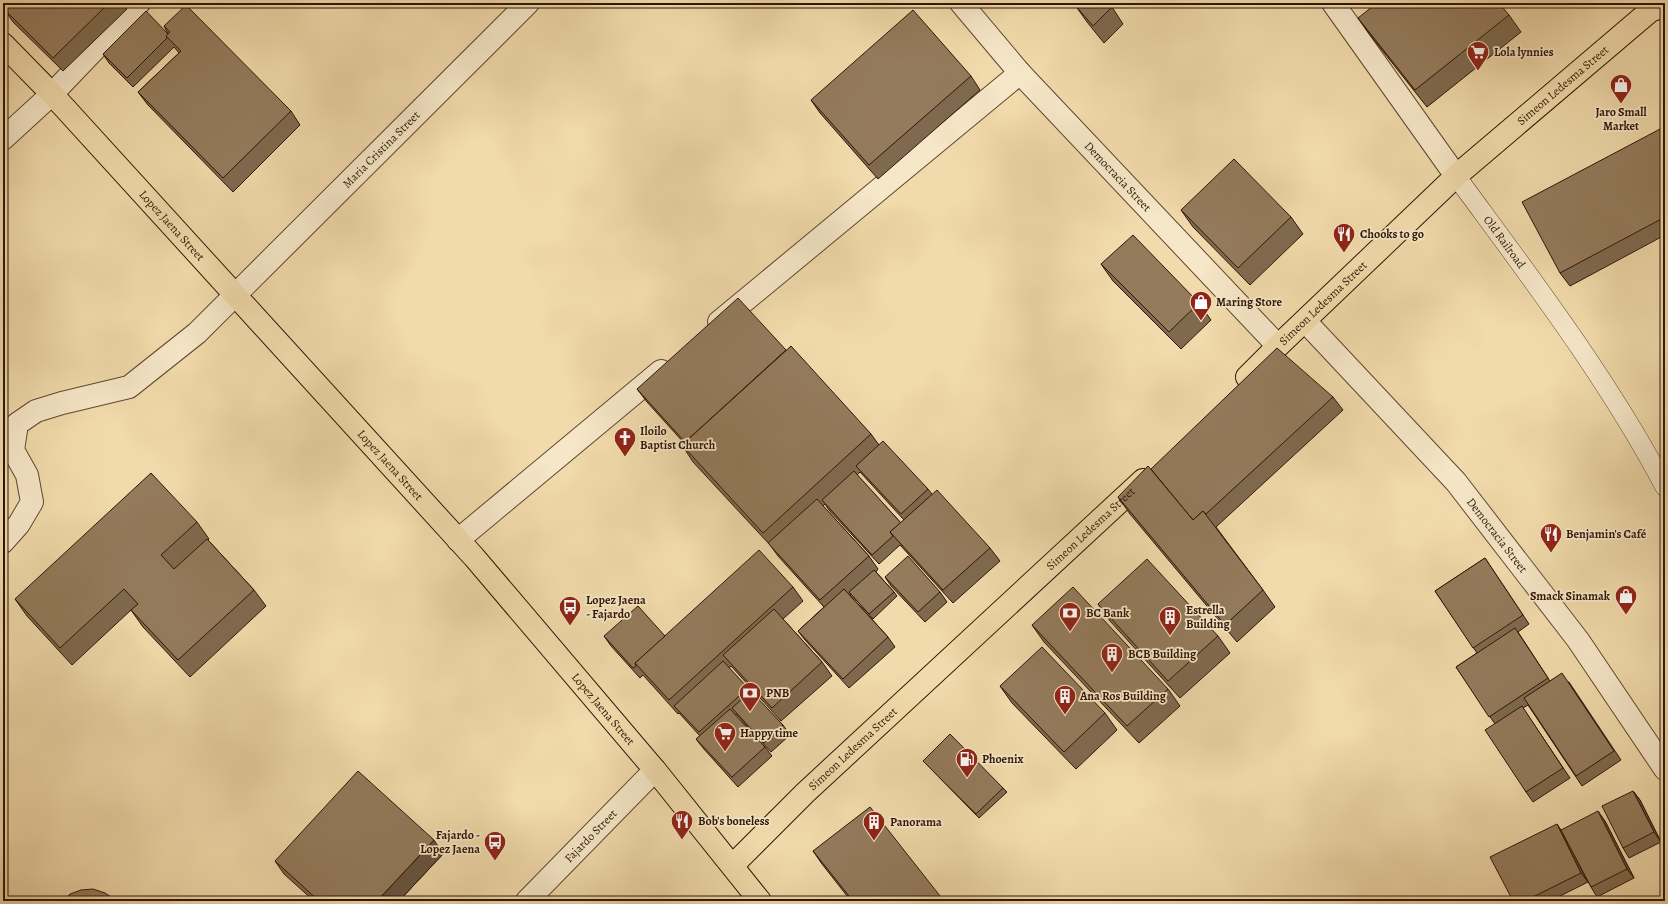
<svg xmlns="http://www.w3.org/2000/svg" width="1668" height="904" font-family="Alegreya,serif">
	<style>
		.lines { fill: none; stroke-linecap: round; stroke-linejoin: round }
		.service-casing { stroke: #60462f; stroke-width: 20 }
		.minor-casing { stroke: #60462f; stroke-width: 24 }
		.tertiary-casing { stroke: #60462f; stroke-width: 24 }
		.primary-casing { stroke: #2f1506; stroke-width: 24 }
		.service { stroke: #f6e7c8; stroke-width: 19 }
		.minor { stroke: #f6e7c8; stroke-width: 22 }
		.tertiary { stroke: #f6e7c8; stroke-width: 22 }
		.primary { stroke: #f1daab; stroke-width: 22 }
		.wall { fill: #7f6a4f; stroke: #2f1506; fill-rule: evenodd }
		.shaded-wall { fill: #685640; stroke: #2f1506 }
		.building { fill: #947b5c; stroke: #2f1506 }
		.labels { text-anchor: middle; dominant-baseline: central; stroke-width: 3.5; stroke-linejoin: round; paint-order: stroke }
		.poi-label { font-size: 12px; font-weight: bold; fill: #2f1506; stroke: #f6e7c8; text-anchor: start }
		.street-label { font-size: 12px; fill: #2f1506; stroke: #f6e7c8 }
	</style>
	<rect width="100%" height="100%" fill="#f1daab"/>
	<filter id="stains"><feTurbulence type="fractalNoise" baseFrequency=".005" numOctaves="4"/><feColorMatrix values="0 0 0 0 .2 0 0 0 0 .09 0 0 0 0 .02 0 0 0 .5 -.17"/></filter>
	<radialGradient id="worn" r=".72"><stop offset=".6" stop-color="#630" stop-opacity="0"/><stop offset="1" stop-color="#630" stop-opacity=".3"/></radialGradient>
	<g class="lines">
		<g class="service-casing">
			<g id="service">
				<path id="s1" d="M1456,176C1530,277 1607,377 1665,487"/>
			</g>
		</g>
		<g class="minor-casing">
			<g id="minor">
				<path id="s2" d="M961,3L1020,73L1278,346"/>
				<polyline points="1333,3 1456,176"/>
				<polyline points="3,139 52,94 139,3"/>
				<polyline points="719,322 1020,73"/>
				<polyline points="458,540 661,371"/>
				<path id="s3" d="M3,542L19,524L32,502L27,475L13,450L17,424L36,411L62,403L129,387L197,333L528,3"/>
			</g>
		</g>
		<g class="tertiary-casing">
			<g id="tertiary">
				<path id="s4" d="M1305,321L1456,482L1578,640L1665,769"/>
				<path id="s5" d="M527,901L655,770"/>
			</g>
		</g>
		<g class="primary-casing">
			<g id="primary">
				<path id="s6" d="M3,44L52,94L474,557L655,770L760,901"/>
				<path id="s7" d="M1247,377L1278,346L1456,176L1650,11L1665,5"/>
				<path id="s8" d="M733,865L805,793L1143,480"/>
			</g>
		</g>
		<use href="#service" class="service"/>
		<use href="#minor" class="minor"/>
		<use href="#tertiary" class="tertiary"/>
		<use href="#primary" class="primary"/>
	</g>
	<g class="wall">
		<polygon points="10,3 123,3 127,9 63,71 13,22 4,9"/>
		<polygon points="1075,5 1112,7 1123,24 1104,43 1087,22"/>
		<polygon points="1509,15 1521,32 1427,107 1370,35 1358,18"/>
		<polygon points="164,26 291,111 300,125 233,192 148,105 138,92 179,53 174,47 133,87 109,63 103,54 168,34"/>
		<polygon points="971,76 980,90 878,179 820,113 811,100"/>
		<polygon points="1662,128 1665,132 1665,235 1570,286 1560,273"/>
		<polygon points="1181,210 1291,217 1303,234 1250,285 1193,227"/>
		<polygon points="1101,264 1199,303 1211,320 1181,349 1113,281"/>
		<path d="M786,350L871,434L879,445L928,489L932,494L990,548L1000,561L953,603L900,545L879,564L829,510L825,504L823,506L869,556L878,569L876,572L894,592L897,596L873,619L851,594L850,595L888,637L895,647L849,688L805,640L798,631L824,607L778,556L770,545L693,462L682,445L684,443L647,402L637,389ZM860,472L904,520L901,523L857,475Z"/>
		<polygon points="1333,397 1343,410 1216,527 1263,590 1275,607 1237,642 1130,514 1118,497"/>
		<polygon points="197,522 209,539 208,540 254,590 266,606 190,677 143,627 131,610 72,665 27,616 15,599"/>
		<polygon points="1485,558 1529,624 1518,632 1550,681 1569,682 1621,760 1582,786 1528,705 1523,708 1570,778 1533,802 1526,792 1495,724 1456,667 1477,653 1435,591"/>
		<polygon points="885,577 940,592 947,602 925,622 891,586"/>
		<polygon points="793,587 803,601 783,619 822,662 832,676 781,721 731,666 729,668 750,692 783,725 790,735 771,752 736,714 735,715 765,747 772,756 738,787 703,748 696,739 700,736 679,713 678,714 643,675 640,678 611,646 604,636 665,636"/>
		<polygon points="1098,604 1218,636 1230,653 1180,698 1110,621"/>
		<polygon points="1032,625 1168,689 1180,706 1139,743 1044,642"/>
		<polygon points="1000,686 1105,713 1117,730 1076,769 1012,703"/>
		<polygon points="923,761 1003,788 1007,792 979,818 927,765"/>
		<polygon points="1633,791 1640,800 1661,842 1629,858 1623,848"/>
		<polygon points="1605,821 1634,878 1597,897 1591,887 1564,834 1588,882 1550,901 1513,901 1563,833"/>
		<polygon points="813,851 944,901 851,901 822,864"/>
		<polygon points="443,854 399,901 314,901 284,874 275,861"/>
	</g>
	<g class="shaded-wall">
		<polygon points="1633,791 1640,800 1661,842 1654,832"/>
		<polygon points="1598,811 1605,821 1634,878 1627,869"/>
		<polygon points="1557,824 1563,833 1588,882 1581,873"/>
		<polygon points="434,840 443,854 399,901 377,901"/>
	</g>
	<g class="building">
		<polygon points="10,3 109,3 53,58 4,9"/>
		<polygon points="1077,3 1107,3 1112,7 1093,26 1075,5"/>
		<polygon points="1377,3 1499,3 1509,15 1415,90 1358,18"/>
		<polygon points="186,5 291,111 223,178 138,92 181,51 166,36 170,32 164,26"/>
		<polygon points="913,10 971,76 869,165 811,100"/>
		<polygon points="146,11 168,34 166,36 167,38 127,78 103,54"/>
		<polygon points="1662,128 1665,133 1665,217 1560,273 1522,202"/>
		<polygon points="1234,159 1291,217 1238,268 1181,210"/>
		<polygon points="1133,235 1199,303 1169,332 1101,264"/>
		<polygon points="738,298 786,350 685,442 637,389"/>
		<polygon points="791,346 871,434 763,533 682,445"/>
		<polygon points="1277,348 1333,397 1206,514 1203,511 1193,520 1151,469"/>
		<polygon points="883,441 928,489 901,514 856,466"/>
		<polygon points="1148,466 1193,520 1203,511 1263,590 1225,625 1118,497"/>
		<polygon points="854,471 901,523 890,532 893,536 872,555 822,500"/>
		<polygon points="151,473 197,522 161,555 174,569 207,539 254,590 178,660 131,610 138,604 124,589 60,648 15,599"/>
		<polygon points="937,490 990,548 943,590 890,532"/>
		<polygon points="817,499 869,556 820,600 768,543"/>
		<polygon points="759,550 793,587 669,700 635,663"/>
		<polygon points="908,556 940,592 918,612 885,577"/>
		<polygon points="1485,558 1523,615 1473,648 1435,591"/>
		<polygon points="1147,559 1218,636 1168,681 1098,604"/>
		<polygon points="874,570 894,592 869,614 849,592"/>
		<polygon points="1073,587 1168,689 1127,726 1032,625"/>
		<polygon points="844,589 888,637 843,679 798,631"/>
		<polygon points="638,606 665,636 635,663 636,666 633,668 604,636"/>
		<polygon points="774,609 822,662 772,708 723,655"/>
		<polygon points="1515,628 1548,678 1489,717 1456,667"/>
		<polygon points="1042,647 1105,713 1064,752 1000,686"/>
		<polygon points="723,661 748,688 699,732 674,706"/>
		<polygon points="1562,673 1614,751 1576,776 1524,698"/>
		<polygon points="751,691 783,725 764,743 732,708"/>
		<polygon points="1522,706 1563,768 1526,792 1485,730"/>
		<polygon points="730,709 765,747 732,777 696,739"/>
		<polygon points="950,734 1003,788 976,814 923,761"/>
		<polygon points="358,771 434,840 377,901 319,901 275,861"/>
		<polygon points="1633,791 1654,832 1623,848 1602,806"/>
		<polygon points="870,807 944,901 853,901 813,851"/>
		<polygon points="1598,811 1627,869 1591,887 1561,830"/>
		<polygon points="1557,824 1581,873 1525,901 1513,901 1490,857"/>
		<polygon points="93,889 105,893 114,899 116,901 63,901 70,894 81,890"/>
	</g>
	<defs>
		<g id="supermarket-pin" transform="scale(1.15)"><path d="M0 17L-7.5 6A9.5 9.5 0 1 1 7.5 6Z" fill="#8f2418" stroke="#f6e7c8"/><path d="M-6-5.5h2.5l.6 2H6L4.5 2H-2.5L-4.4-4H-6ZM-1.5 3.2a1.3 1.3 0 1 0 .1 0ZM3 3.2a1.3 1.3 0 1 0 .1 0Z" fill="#fff"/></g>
		<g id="shop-pin" transform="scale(1.15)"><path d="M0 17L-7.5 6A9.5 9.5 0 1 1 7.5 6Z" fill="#8f2418" stroke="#f6e7c8"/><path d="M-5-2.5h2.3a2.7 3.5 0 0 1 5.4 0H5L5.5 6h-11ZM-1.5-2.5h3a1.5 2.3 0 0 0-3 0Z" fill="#fff"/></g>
		<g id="restaurant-pin" transform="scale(1.15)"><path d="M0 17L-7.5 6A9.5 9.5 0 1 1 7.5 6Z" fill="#8f2418" stroke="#f6e7c8"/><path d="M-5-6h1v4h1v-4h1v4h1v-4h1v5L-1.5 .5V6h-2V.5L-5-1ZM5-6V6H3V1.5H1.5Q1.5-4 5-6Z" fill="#fff"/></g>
		<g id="church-pin" transform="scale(1.15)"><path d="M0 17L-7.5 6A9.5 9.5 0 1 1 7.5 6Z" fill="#8f2418" stroke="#f6e7c8"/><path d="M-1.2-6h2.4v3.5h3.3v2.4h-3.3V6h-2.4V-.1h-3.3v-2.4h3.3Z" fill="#fff"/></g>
		<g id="bus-pin" transform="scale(1.15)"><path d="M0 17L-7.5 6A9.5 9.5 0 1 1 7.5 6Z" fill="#8f2418" stroke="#f6e7c8"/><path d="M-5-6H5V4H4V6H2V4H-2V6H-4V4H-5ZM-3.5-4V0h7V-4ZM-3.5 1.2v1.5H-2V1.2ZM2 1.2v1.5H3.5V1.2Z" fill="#fff"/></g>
		<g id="bank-pin" transform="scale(1.15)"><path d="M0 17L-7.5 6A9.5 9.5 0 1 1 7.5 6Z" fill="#8f2418" stroke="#f6e7c8"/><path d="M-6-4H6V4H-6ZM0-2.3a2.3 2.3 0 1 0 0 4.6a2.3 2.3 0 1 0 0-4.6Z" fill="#fff"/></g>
		<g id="building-pin" transform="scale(1.15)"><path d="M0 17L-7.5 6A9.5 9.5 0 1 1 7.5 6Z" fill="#8f2418" stroke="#f6e7c8"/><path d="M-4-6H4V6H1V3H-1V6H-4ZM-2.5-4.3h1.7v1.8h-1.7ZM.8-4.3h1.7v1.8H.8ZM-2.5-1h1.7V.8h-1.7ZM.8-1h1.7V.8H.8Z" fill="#fff"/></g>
		<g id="fuel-pin" transform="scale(1.15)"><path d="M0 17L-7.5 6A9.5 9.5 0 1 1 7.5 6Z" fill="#8f2418" stroke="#f6e7c8"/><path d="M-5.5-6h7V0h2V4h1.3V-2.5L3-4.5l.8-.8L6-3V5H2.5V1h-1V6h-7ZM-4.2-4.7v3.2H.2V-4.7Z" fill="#fff"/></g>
	</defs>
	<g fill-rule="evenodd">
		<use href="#supermarket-pin" x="1478" y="52"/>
		<use href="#shop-pin" x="1621" y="85"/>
		<use href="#restaurant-pin" x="1344" y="234"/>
		<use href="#shop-pin" x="1201" y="302"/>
		<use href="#church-pin" x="625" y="438"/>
		<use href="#restaurant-pin" x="1551" y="534"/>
		<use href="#shop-pin" x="1626" y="596"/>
		<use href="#bus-pin" x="570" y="607"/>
		<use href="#bank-pin" x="1070" y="613"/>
		<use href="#building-pin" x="1170" y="617"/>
		<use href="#building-pin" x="1112" y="654"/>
		<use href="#bank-pin" x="750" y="693"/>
		<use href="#building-pin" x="1065" y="696"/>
		<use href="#supermarket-pin" x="725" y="733"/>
		<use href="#fuel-pin" x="967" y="759"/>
		<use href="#restaurant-pin" x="682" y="821"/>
		<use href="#building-pin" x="874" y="822"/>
		<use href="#bus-pin" x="495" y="842"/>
	</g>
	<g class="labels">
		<g class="poi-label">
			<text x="1494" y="52">Lola lynnies</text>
			<text x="1621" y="112" text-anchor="middle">Jaro Small<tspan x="1621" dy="14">Market</tspan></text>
			<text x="1360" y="234">Chooks to go</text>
			<text x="1216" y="302">Maring Store</text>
			<text x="640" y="431">Iloilo<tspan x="640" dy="14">Baptist Church</tspan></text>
			<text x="1566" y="534">Benjamin's Café</text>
			<text x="1610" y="596" text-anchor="end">Smack Sinamak</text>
			<text x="586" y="600">Lopez Jaena<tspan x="586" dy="14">- Fajardo</tspan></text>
			<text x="1186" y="610">Estrella<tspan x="1186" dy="14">Building</tspan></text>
			<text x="1086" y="613">BC Bank</text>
			<text x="1128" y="654">BCB Building</text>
			<text x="766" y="693">PNB</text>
			<text x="1080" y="696">Ana Ros Building</text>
			<text x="740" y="733">Happy time</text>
			<text x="982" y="759">Phoenix</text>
			<text x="698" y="821">Bob's boneless</text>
			<text x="890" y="822">Panorama</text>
			<text x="480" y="835" text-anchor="end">Fajardo -<tspan x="480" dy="14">Lopez Jaena</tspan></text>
		</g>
		<g class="street-label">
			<text stroke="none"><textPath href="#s7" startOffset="430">Simeon Ledesma Street</textPath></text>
			<text stroke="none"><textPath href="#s3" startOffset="598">Maria Cristina Street</textPath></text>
			<text stroke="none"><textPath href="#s2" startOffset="234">Democracia Street</textPath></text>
			<text stroke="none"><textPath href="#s6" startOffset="248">Lopez Jaena Street</textPath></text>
			<text stroke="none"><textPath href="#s1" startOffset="82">Old Railroad</textPath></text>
			<text stroke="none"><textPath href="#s7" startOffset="106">Simeon Ledesma Street</textPath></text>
			<text stroke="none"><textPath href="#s6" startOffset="572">Lopez Jaena Street</textPath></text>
			<text stroke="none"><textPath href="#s8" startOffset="491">Simeon Ledesma Street</textPath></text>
			<text stroke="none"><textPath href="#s4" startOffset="288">Democracia Street</textPath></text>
			<text stroke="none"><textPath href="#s6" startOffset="896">Lopez Jaena Street</textPath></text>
			<text stroke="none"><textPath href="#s8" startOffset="167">Simeon Ledesma Street</textPath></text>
			<text stroke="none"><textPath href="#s5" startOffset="91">Fajardo Street</textPath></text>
		</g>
	</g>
	<rect width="1668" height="904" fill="none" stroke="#f1daab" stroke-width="16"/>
	<rect x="4" y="4" width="1660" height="896" fill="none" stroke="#2f1506" stroke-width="2"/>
	<rect x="8" y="8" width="1652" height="888" fill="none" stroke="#2f1506"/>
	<rect width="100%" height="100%" filter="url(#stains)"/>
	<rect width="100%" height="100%" fill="url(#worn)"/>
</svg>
